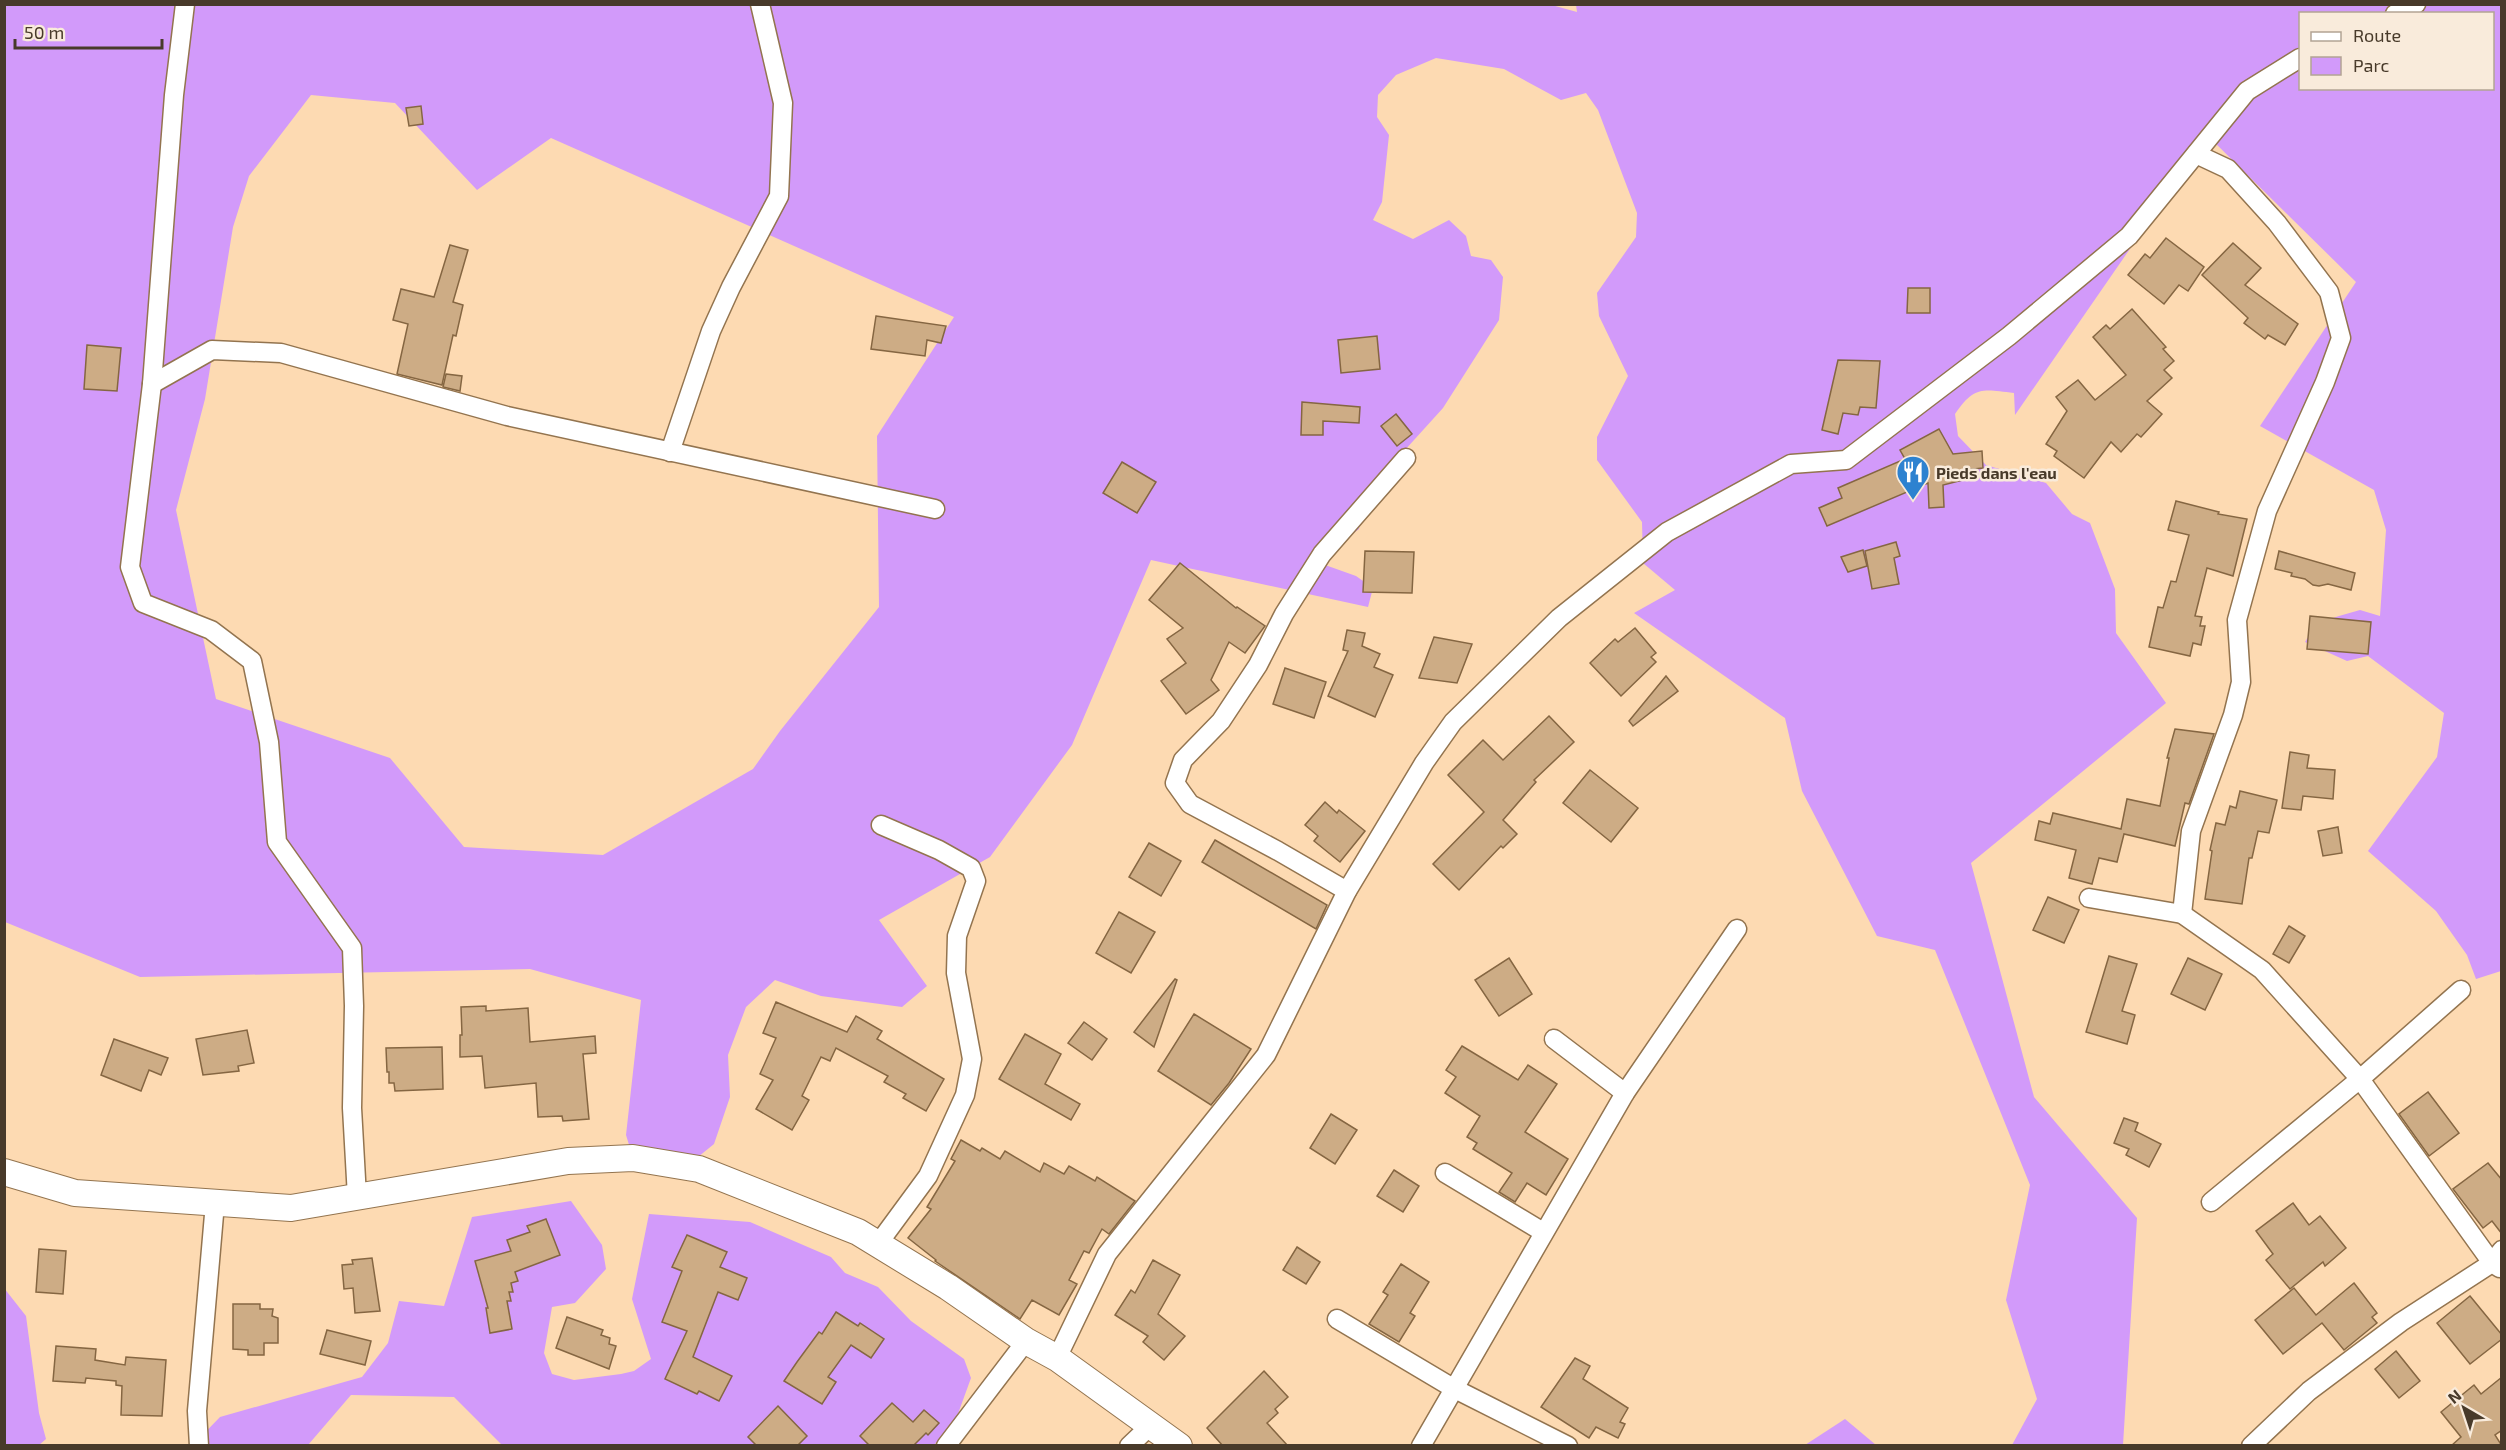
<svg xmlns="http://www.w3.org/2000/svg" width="2506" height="1450" font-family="'Exo 2',sans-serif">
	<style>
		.green { fill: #d29afa; fill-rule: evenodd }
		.building { fill: #cdac85; stroke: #856642; stroke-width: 1.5 }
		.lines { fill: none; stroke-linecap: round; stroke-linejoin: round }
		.minor-casing { stroke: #93744f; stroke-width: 21 }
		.secondary-casing { stroke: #93744f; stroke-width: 28 }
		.minor { stroke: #fff; stroke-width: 18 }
		.secondary { stroke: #fff; stroke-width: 26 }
		.labels { text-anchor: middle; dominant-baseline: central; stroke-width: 5; stroke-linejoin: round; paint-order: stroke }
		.poi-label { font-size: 16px; font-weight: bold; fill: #483a2a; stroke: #f9ebdb; text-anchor: start }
	</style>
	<rect width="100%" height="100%" fill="#fddab2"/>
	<g class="green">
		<path d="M1548,4L1577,12L1576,5H2501V971L2476,979L2467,955L2436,911L2368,851L2437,757L2444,713L2368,656L2347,661L2305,642L2316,624L2339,616L2360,610L2380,616L2386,530L2374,490L2260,426L2356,282L2208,136L2015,415L2014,393C1982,389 1974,386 1955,414L1958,436L1986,465L2046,483L2072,514L2090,523L2115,589L2116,633L2166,703L1971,863L2034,1097L2137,1218L2123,1445H2012L2037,1399L2006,1300L2030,1185L1935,950L1877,936L1802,791L1785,718L1634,613L1675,590L1643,563L1642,522L1597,460V437L1628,376L1599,316L1597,293L1636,237L1637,213L1598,110L1586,93L1561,100L1504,69L1436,58L1396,75L1378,95L1377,117L1389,135L1382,202L1373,220L1413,239L1449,220L1466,236L1471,256L1491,260L1503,277L1499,320L1443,408L1366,493L1359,529L1314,561L1356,576L1373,588L1368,607L1151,560L1072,745L990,857L879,920L927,986L902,1007L821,996L775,980L746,1007L728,1055L730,1097L714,1144L698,1157L630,1148L626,1135L641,1000L530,969L140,977L5,922L4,5ZM2300,14H2492V88H2300ZM311,95L395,103L477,190L551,138L954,317L877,436L879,607L780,731L753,769L603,855L464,847L390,758L216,699L176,510L205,399L233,227L249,176Z"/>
		<polygon points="571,1201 602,1245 606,1269 575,1303 552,1307 544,1353 552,1374 574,1380 621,1374 634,1371 651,1359 632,1299 649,1214 750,1222 831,1257 845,1273 878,1287 911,1321 964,1359 971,1378 955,1422 934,1445 502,1445 454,1397 351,1395 308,1445 192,1446 220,1417 362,1377 388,1343 399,1301 444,1306 472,1217"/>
		<polygon points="4,1288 26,1316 39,1413 46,1439 39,1445 5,1445"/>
		<polygon points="1845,1419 1876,1445 1805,1445"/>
	</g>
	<g class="building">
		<polygon points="421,106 423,124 409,126 406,108"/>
		<polygon points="2166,238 2204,267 2188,291 2179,285 2164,304 2128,275 2145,254 2150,258"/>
		<polygon points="2233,243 2261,268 2245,285 2298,324 2285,345 2268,335 2265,339 2244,323 2248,318 2202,275"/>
		<polygon points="450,245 468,250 453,302 463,305 456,336 453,335 442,385 397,374 408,324 393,320 401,289 434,297"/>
		<polygon points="1908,288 1930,288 1930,313 1907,313"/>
		<polygon points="2132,309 2166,347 2163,349 2174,361 2164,370 2172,378 2147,401 2162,414 2141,437 2137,434 2121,452 2111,442 2084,478 2054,456 2057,451 2046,444 2067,411 2056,397 2078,380 2095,400 2126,375 2093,337 2106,325 2110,329"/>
		<polygon points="876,316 946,326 941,343 927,340 925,356 871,349"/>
		<polygon points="1377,336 1380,369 1341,373 1338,340"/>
		<polygon points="87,345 121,348 117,391 84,389"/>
		<polygon points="1838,360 1880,361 1876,408 1860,407 1858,415 1843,413 1838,434 1822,430"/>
		<polygon points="446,374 462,376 460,391 443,387"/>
		<polygon points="1302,402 1360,407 1359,423 1323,421 1323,435 1301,435"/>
		<polygon points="1396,414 1412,434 1397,446 1381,426"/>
		<polygon points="1939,429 1953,454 1982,451 1983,468 1965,470 1967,479 1943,485 1944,507 1929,508 1928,483 1827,526 1819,508 1842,498 1838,488 1905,459 1900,450"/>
		<polygon points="1122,462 1156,482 1137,513 1103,493"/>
		<polygon points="2176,501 2219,512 2218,514 2247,519 2233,576 2207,568 2195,616 2202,617 2200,626 2205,626 2201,645 2193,643 2190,656 2149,647 2158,607 2163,608 2171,581 2176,582 2189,535 2168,530"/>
		<polygon points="1896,542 1900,556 1894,558 1899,584 1872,589 1865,551"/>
		<polygon points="1863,550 1867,566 1848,572 1841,557"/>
		<polygon points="1365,551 1414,552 1412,593 1363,592"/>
		<polygon points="2279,551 2355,573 2351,590 2328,584 2319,586 2313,585 2305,579 2291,576 2292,573 2275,569"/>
		<polygon points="1180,563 1236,608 1237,607 1265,626 1245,653 1229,642 1211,680 1219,690 1186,714 1161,681 1186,663 1167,639 1183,628 1149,600"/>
		<polygon points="2310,616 2371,622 2368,654 2307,649"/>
		<polygon points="1635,628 1656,653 1651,657 1656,662 1621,696 1590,663 1615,639 1618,642"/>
		<polygon points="1347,630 1365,633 1362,646 1380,654 1374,667 1393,675 1375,717 1328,696 1348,651 1343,650"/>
		<polygon points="1434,637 1472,644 1457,683 1419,678"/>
		<polygon points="1285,668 1326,682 1314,718 1273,704"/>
		<polygon points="1666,676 1678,691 1633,726 1629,721"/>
		<polygon points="1549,716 1574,742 1534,780 1536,782 1503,820 1517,834 1503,848 1501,846 1459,890 1433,864 1484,812 1448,775 1483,740 1503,760"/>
		<polygon points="2175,729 2214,734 2189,804 2185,803 2175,846 2124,834 2117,862 2099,858 2092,884 2069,878 2076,850 2035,840 2039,821 2050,824 2053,813 2121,829 2127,799 2160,806 2169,758 2167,758"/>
		<polygon points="2290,752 2309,755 2307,768 2335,770 2333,799 2303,796 2301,810 2282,808"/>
		<polygon points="1590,770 1638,808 1611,842 1563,803"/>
		<polygon points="2240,791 2277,800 2269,833 2258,831 2252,858 2249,858 2242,904 2205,899 2212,851 2210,850 2216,823 2225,825 2230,806 2236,808"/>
		<polygon points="1325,802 1337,813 1339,810 1365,831 1340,862 1314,841 1318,836 1305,825"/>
		<polygon points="2338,827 2342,853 2323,856 2318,831"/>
		<polygon points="1215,840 1327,905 1316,929 1202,862"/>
		<polygon points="1149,843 1181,861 1161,896 1129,877"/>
		<polygon points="2048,897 2079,910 2064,943 2033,930"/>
		<polygon points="1119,912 1155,932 1131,973 1096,953"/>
		<polygon points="2289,926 2305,936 2289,963 2273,954"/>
		<polygon points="2109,956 2137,964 2122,1011 2135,1015 2127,1044 2086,1032"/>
		<polygon points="1509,958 1532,994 1499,1016 1475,980"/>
		<polygon points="2188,958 2222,974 2205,1010 2171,994"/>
		<polygon points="1175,979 1177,980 1154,1047 1134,1032"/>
		<polygon points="776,1002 847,1032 856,1016 882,1031 877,1039 944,1079 926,1111 903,1098 906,1094 884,1082 888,1076 836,1048 830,1061 821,1057 802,1096 809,1100 792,1130 756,1109 773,1080 760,1074 776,1038 763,1033"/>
		<polygon points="486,1006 486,1011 528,1008 530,1042 595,1036 596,1053 583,1054 589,1119 563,1121 562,1116 538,1117 536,1083 485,1088 482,1056 460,1057 460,1035 462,1035 461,1007"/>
		<polygon points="1194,1014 1251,1049 1229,1083 1211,1105 1158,1071"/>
		<polygon points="1084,1022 1107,1039 1092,1060 1068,1043"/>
		<polygon points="247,1030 254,1063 238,1066 239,1071 203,1075 196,1039"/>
		<polygon points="1025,1034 1061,1054 1045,1084 1080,1104 1071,1120 999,1079"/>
		<polygon points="114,1039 168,1058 161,1075 149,1070 141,1091 101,1075"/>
		<polygon points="1462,1046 1518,1080 1528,1065 1557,1084 1525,1132 1568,1159 1546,1195 1527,1183 1515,1202 1499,1192 1512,1173 1473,1149 1477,1143 1467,1137 1480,1116 1445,1093 1456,1077 1446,1070"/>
		<polygon points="442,1047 443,1089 395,1091 394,1083 389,1083 389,1072 387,1072 386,1048"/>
		<polygon points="2428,1092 2459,1133 2429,1156 2399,1114"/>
		<polygon points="1331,1114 1357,1130 1335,1164 1310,1148"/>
		<polygon points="2124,1118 2138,1123 2135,1131 2161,1144 2149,1167 2126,1155 2129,1149 2114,1143"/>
		<polygon points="961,1140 980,1151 982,1148 1000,1159 1005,1151 1040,1172 1044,1163 1064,1174 1069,1166 1095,1181 1097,1177 1135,1201 1109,1234 1102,1229 1089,1253 1084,1251 1069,1280 1077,1284 1059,1315 1032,1300 1020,1319 935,1261 936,1260 908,1238 931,1209 927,1207 955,1161 951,1159"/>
		<polygon points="2488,1163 2502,1180 2502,1234 2492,1221 2483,1228 2453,1189"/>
		<polygon points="1394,1170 1419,1186 1403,1212 1377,1196"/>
		<polygon points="2293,1203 2309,1225 2320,1216 2346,1248 2325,1266 2323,1262 2290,1289 2266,1260 2273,1254 2256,1231"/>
		<polygon points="546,1219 560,1255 515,1272 518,1281 511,1283 513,1292 509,1292 511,1301 507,1301 512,1329 490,1333 486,1308 488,1308 475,1261 511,1251 507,1240 530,1232 527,1226"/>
		<polygon points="687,1235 727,1252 720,1267 747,1278 738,1300 718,1292 693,1357 732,1376 719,1401 699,1391 697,1394 665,1379 687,1331 662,1322 682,1271 672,1267"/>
		<polygon points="1297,1247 1320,1262 1306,1284 1283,1270"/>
		<polygon points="39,1249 66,1251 63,1294 36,1292"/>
		<polygon points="372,1258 380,1311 355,1313 353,1288 344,1289 342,1265 353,1264 352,1260"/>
		<polygon points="1153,1260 1180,1275 1158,1314 1185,1336 1164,1360 1143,1342 1148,1336 1115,1315 1131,1290 1135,1293"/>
		<polygon points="1401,1264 1429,1282 1410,1313 1415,1316 1399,1342 1369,1324 1388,1295 1383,1292"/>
		<polygon points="2354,1283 2377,1313 2372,1317 2377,1323 2344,1350 2322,1323 2283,1354 2255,1320 2294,1288 2316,1315"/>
		<polygon points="2470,1296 2502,1335 2502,1339 2470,1364 2437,1323"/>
		<polygon points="233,1304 260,1304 260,1309 273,1309 272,1316 278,1318 278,1343 264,1343 264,1355 248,1355 248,1350 233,1349"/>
		<polygon points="836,1312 858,1326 860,1323 884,1339 871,1358 851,1345 828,1377 836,1382 822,1404 784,1381 797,1362 819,1332 822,1334"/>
		<polygon points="567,1317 603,1330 601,1335 610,1338 609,1344 616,1346 609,1369 556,1348"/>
		<polygon points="327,1330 371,1341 365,1365 320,1354"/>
		<polygon points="56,1346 96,1349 95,1360 125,1365 126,1357 166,1360 162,1416 121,1415 122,1386 116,1385 116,1381 86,1378 85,1383 53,1381"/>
		<polygon points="2396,1351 2420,1381 2399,1398 2375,1369"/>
		<polygon points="1575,1358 1590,1366 1583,1379 1628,1408 1620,1422 1625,1424 1618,1438 1596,1427 1589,1438 1541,1407"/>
		<polygon points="1264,1371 1288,1397 1275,1409 1278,1413 1267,1423 1288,1446 1223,1446 1207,1428"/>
		<polygon points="2502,1377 2502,1430 2495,1435 2502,1446 2451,1446 2461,1437 2441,1412 2474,1385 2481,1394"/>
		<polygon points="892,1403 913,1422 924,1410 939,1423 928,1435 926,1433 913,1446 870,1446 860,1436"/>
		<polygon points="778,1406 807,1436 797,1446 757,1446 748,1437"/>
	</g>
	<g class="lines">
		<g class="minor-casing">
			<g id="minor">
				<polyline points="185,4 174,95 152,384 130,567 143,603 211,630 252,661 269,742 277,842 352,948 354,1006 352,1108 357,1197"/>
				<polyline points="2395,14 2416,4"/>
				<polyline points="152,384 212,350 281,353 507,416 935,509"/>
				<polyline points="670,452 711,331 731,287 779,196 783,103 760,4"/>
				<polyline points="1347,891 1278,851 1190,804 1175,783 1183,760 1221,721 1258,665 1284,614 1322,554 1406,458"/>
				<polyline points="2089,898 2182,914 2262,970 2360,1079 2492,1263 2502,1250"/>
				<polyline points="2182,914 2191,831 2233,715 2241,682 2237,620 2267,511 2325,382 2341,338 2329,292 2277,223 2228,169 2196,154"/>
				<polyline points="1554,1039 1625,1093"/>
				<polyline points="1445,1173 1543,1232"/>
				<polyline points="2211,1202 2360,1079 2461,990"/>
				<polyline points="878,1244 928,1176 965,1095 972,1059 956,973 957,936 976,881 971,868 939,850 881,825"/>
				<polyline points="1337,1319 1453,1388 1568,1446"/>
				<polyline points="1057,1358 1107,1254 1266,1055 1347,891 1424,763 1453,722 1559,618 1667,532 1791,464 1846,460 2009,336 2129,236 2247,91 2300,58"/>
				<polyline points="199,1446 197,1411 215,1203"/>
				<polyline points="946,1446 1026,1341"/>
				<polyline points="1129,1446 1150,1426"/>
				<polyline points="1421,1446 1625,1093 1737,929"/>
				<polyline points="2251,1446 2309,1391 2401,1322 2492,1263 2500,1268"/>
			</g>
		</g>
		<g class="secondary-casing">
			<polyline id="secondary" points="4,1172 75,1193 291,1208 568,1161 633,1158 699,1169 858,1232 948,1287 1026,1341 1057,1358 1179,1446"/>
		</g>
		<use href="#minor" class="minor"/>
		<use href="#secondary" class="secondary"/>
	</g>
	<defs>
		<g id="restaurant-pin" transform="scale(1.725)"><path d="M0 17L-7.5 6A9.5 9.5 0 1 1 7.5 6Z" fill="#2d82d0" stroke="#f9ebdb"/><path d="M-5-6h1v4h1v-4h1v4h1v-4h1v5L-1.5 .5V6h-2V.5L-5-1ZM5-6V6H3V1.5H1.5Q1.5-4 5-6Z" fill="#fff"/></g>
	</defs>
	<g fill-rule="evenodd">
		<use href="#restaurant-pin" x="1913" y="472"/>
	</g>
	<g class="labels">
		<g class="poi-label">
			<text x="1936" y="472">Pieds dans l'eau</text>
		</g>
	</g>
	<rect width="2506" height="1450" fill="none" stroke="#483a2a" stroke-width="12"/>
	<rect x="2299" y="12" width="195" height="78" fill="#f9ebdb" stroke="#b2a494" stroke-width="1.5"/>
	<rect x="2311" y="32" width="30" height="9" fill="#ffffff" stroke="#b2a494" stroke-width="1.5"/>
	<text x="2353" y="42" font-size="18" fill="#483a2a">Route</text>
	<rect x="2311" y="57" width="30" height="18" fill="#d29afa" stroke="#b2a494" stroke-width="1.5"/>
	<text x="2353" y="72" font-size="18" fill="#483a2a">Parc</text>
	<g transform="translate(2464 1408) rotate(321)" stroke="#f9ebdb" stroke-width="4.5" paint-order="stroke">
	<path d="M0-4.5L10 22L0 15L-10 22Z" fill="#483a2a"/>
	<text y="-9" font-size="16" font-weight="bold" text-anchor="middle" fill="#483a2a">N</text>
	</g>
	<path d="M15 39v9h147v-9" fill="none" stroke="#483a2a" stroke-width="3"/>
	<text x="24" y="39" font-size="18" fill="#483a2a" stroke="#f9ebdb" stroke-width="4.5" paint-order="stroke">50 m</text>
</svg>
